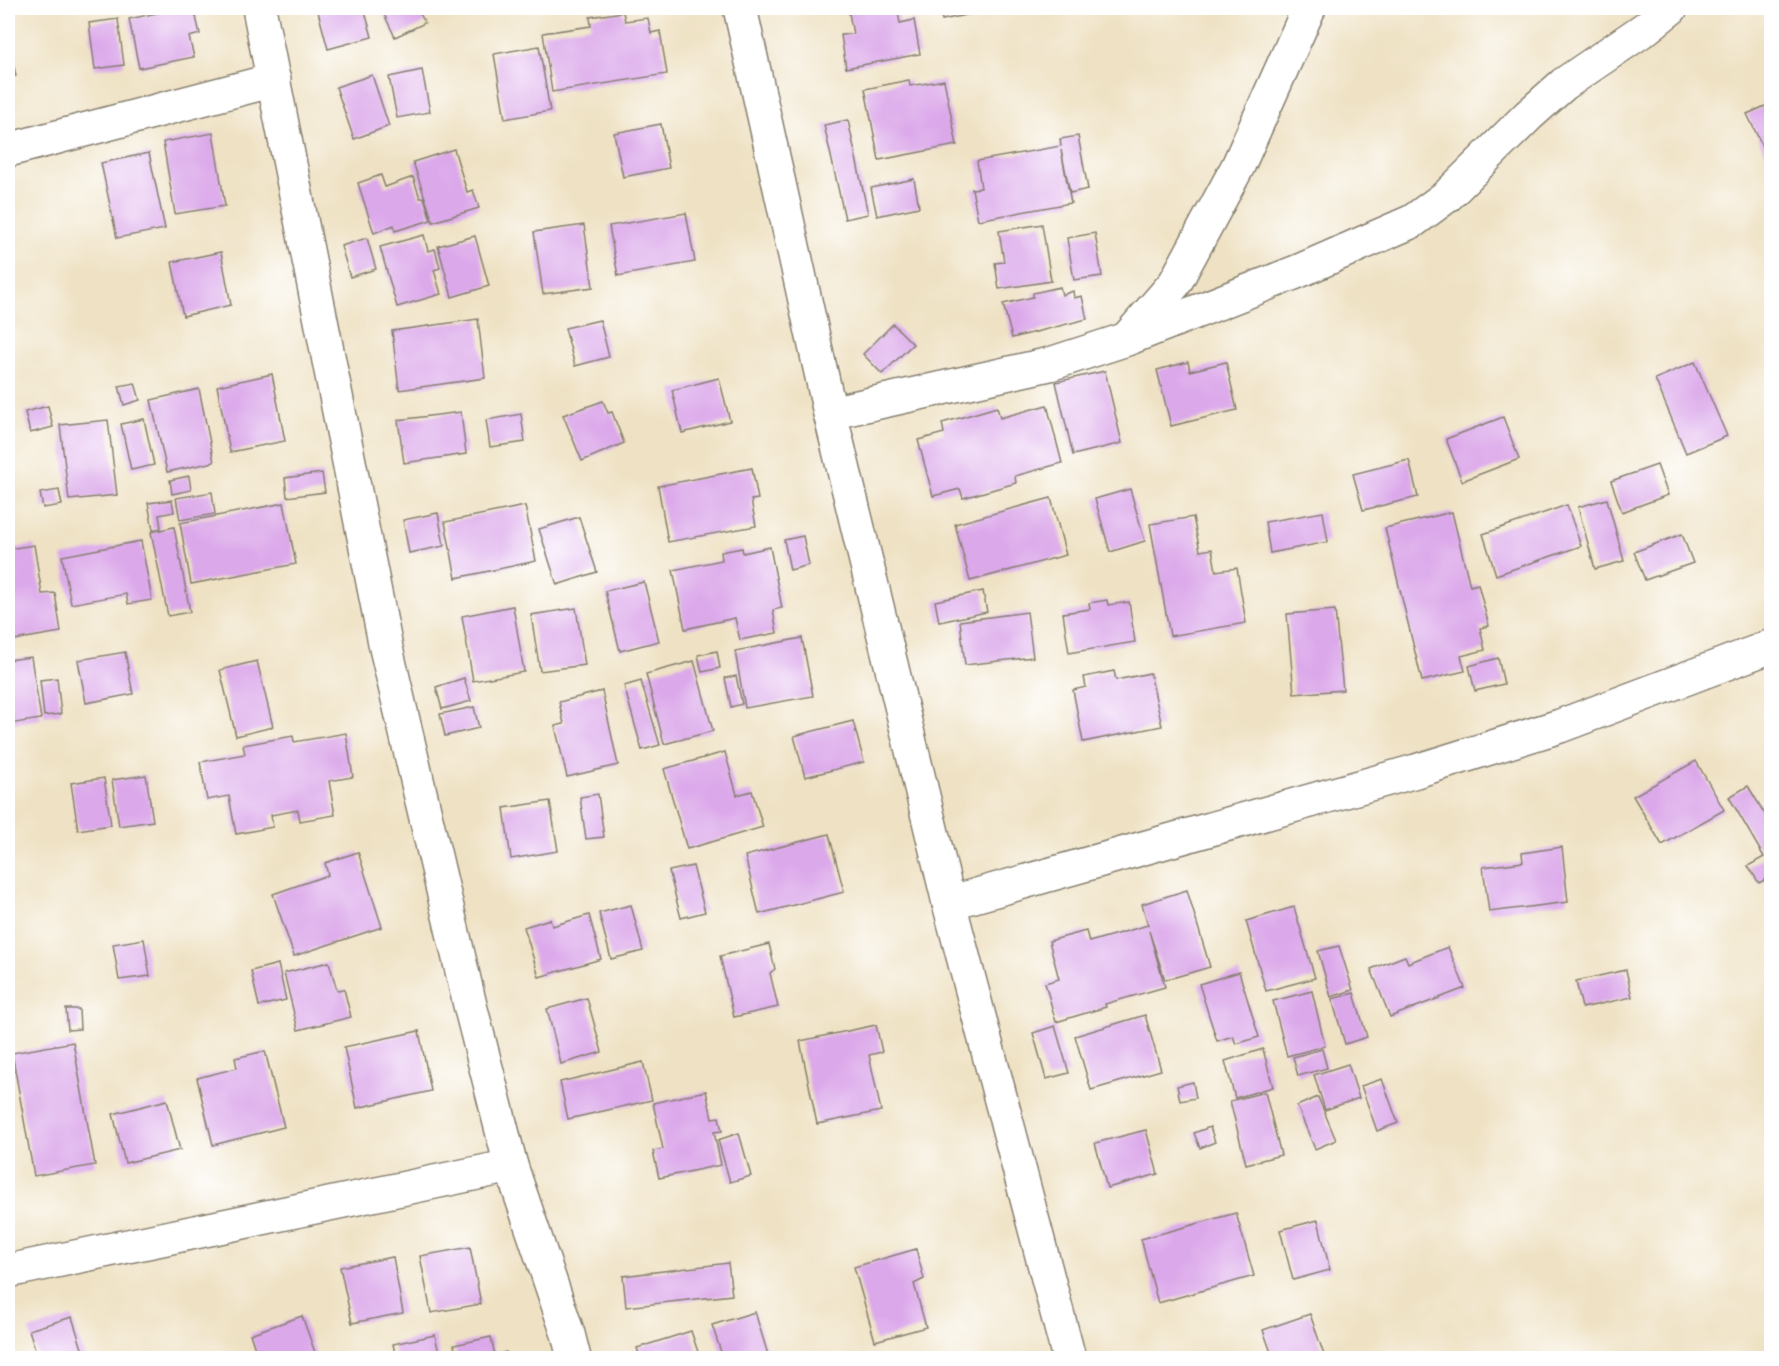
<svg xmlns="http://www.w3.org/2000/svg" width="1779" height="1366" font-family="Caveat,sans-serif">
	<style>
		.building { fill: #dba8ea }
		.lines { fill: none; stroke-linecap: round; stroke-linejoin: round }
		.street-casing { stroke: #867f70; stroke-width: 36 }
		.street { stroke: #fff; stroke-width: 33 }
	</style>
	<rect width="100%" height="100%" fill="#fff"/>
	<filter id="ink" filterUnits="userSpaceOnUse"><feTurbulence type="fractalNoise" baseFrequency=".0167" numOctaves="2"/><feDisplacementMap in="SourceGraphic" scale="12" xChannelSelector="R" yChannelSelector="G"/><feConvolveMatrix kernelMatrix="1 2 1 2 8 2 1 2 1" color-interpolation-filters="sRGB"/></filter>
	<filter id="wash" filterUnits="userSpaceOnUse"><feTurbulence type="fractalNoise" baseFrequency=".008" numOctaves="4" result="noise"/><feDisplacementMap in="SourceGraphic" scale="24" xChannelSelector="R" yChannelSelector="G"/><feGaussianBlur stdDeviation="1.35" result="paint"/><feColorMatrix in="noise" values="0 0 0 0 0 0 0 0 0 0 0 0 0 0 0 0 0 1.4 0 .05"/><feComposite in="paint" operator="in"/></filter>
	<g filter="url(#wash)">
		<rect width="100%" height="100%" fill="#efe2c4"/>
		<g id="blocks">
			<g class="building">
				<polygon points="180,8 194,8 200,34 189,37 194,57 139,68 129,19"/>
				<polygon points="317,8 364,8 372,37 328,49"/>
				<polygon points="381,8 417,8 425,23 395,37"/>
				<polygon points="848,8 897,8 900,23 914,20 920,54 846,68 841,35 853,34"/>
				<polygon points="939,8 998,8 942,20"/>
				<polygon points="623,12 625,21 648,18 651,33 660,31 667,74 552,92 543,33 591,26 590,17"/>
				<polygon points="118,19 124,65 95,69 89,23"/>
				<polygon points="8,39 16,76 8,78"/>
				<polygon points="539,46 550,111 505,119 494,54"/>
				<polygon points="422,70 430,112 397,118 389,77"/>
				<polygon points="372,75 389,126 354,139 336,87"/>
				<polygon points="909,80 910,86 944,80 957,145 879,160 865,89"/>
				<polygon points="1772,103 1772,154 1767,156 1747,114"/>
				<polygon points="848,120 868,214 845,219 824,125"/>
				<polygon points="661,124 669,168 623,177 614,133"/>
				<polygon points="213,133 225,206 175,214 163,142"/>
				<polygon points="1078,136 1088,189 1070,193 1061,150 1071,203 978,220 972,189 981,188 977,161 1061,146 1060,139"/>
				<polygon points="454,149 467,192 473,190 479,208 433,222 413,162"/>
				<polygon points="149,153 165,229 117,238 101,163"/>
				<polygon points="381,175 385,187 413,177 420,198 424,197 431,220 395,231 394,225 374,233 358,183"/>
				<polygon points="914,179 919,207 877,216 871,188"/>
				<polygon points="686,213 695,262 618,276 609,226"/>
				<polygon points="1042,224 1051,281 999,289 995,263 1004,262 999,231"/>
				<polygon points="584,225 593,287 543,294 534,232"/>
				<polygon points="1095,233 1102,276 1074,280 1067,238"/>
				<polygon points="424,235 428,251 435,249 440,268 434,270 441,294 397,307 380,247"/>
				<polygon points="475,236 489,286 452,297 438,246"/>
				<polygon points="367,238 376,269 350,277 341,246"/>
				<polygon points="221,252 231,305 183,316 172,262"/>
				<polygon points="1060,287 1062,295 1073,291 1074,298 1082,296 1087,319 1012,338 1003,304 1033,297 1033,293"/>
				<polygon points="478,319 485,378 399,390 392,331"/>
				<polygon points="600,320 609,357 575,366 565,328"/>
				<polygon points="893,324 913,344 882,374 863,354"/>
				<polygon points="1188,362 1190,371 1226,362 1237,410 1171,426 1157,370"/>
				<polygon points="1695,362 1727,436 1686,453 1655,379"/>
				<polygon points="1105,371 1122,443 1073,455 1056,382"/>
				<polygon points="272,374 285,441 230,452 217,386"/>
				<polygon points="719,378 730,421 682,433 672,390"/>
				<polygon points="135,383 140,400 124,405 119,386"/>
				<polygon points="199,389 214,462 167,472 151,400"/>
				<polygon points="603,401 608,413 612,412 624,443 582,461 563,415"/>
				<polygon points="1047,405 1062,463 1015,476 1016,483 963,498 960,489 933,496 918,440 944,433 942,423 997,407 1000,418"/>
				<polygon points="48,406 53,427 30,433 25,412"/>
				<polygon points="461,412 466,454 404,463 398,420"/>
				<polygon points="521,414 525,442 490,447 486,420"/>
				<polygon points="1503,417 1519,459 1462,481 1446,439"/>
				<polygon points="144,419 154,465 131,470 121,424"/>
				<polygon points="108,420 117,495 69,500 60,425"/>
				<polygon points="1409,460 1418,497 1363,510 1353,474"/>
				<polygon points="1657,465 1668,495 1622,512 1611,481"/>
				<polygon points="752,468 758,499 751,500 756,526 668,542 658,486"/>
				<polygon points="322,473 325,492 287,497 285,478"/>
				<polygon points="189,476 191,490 172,494 170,480"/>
				<polygon points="1130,489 1145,541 1110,552 1095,499"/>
				<polygon points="59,490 62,505 43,508 40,493"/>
				<polygon points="212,492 215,514 180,520 176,498"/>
				<polygon points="1051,498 1066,555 970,581 955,524"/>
				<polygon points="1607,499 1624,561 1595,569 1578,507"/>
				<polygon points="172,500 174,512 159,515 161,528 153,530 148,503"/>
				<polygon points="284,503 296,564 191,584 180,523"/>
				<polygon points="1567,505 1581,546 1496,575 1483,534"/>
				<polygon points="525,506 536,561 456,578 445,522"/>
				<polygon points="1323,512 1328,542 1270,553 1265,522"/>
				<polygon points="1452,512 1470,586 1478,584 1489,626 1480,628 1485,650 1461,656 1465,671 1422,681 1385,528"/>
				<polygon points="438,513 444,546 409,553 403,520"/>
				<polygon points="579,517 597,572 557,585 539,529"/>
				<polygon points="1193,517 1200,551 1212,549 1216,571 1237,568 1246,623 1170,636 1150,524"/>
				<polygon points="174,527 190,612 168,616 151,532"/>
				<polygon points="1682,534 1693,563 1645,580 1634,552"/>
				<polygon points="803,536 809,565 790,570 784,540"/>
				<polygon points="141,541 152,600 128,604 126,594 71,604 62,556"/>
				<polygon points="34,545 42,594 55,593 61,632 8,641 8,549"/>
				<polygon points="770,547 782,608 773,610 777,633 740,640 735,618 685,629 673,570 722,560 721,552 742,548 743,553"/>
				<polygon points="644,582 659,641 620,651 605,591"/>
				<polygon points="983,591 987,612 939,622 935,601"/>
				<polygon points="1107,600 1108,605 1129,602 1135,642 1069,653 1063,613 1090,609 1089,603"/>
				<polygon points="513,606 524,672 473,681 462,616"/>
				<polygon points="576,608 585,665 540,671 531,615"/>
				<polygon points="1335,610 1343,690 1294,694 1287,614"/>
				<polygon points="1027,612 1033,657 965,665 960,621"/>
				<polygon points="802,638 813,696 745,708 735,651"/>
				<polygon points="717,651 720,668 702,672 698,655"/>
				<polygon points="125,652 133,694 86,703 78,660"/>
				<polygon points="31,657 41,719 9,724 8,713 8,660"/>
				<polygon points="1498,658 1504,684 1475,691 1469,666"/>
				<polygon points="257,661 273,727 236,736 220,670"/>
				<polygon points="694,661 713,731 664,744 646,674"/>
				<polygon points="1114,671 1116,680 1150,673 1162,726 1083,742 1073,690 1086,687 1084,677"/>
				<polygon points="736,676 742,704 731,707 725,678"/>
				<polygon points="57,678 61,714 44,716 40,680"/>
				<polygon points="464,678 471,701 442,709 436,687"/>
				<polygon points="641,681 660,745 642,750 624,686"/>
				<polygon points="602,691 618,765 567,777 555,726 564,724 559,702"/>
				<polygon points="474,707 479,728 445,736 440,714"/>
				<polygon points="853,721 864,762 805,777 794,736"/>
				<polygon points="346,733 353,777 329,781 335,815 300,821 298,810 271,815 273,827 236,834 229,796 207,800 200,762 245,754 243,745 293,736 294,742"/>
				<polygon points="725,752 737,795 752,791 763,827 687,849 664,769"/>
				<polygon points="1696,761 1724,810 1662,845 1633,796"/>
				<polygon points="146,775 153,821 119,826 112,780"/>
				<polygon points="104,778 111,825 78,830 71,783"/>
				<polygon points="1748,786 1772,826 1772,876 1759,883 1748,866 1764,857 1729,797"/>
				<polygon points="598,794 604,837 586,839 580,797"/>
				<polygon points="550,801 558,851 511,859 504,808"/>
				<polygon points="829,834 844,892 759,914 745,856"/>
				<polygon points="1562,847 1568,902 1489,912 1483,867 1523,862 1522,853"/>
				<polygon points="358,852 382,927 294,956 273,894 328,875 325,863"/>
				<polygon points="693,866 705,912 681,918 669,871"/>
				<polygon points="1187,890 1210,967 1165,980 1149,931 1165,987 1105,1004 1106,1007 1056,1022 1045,983 1059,979 1049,941 1086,931 1089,942 1148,925 1142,904"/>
				<polygon points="631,905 643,951 611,959 599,913"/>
				<polygon points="1294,907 1315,978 1266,991 1246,921"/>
				<polygon points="589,915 601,959 539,977 524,927 550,919 552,926"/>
				<polygon points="144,939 150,976 119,980 113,944"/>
				<polygon points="769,944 775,969 770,973 778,1007 734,1017 720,956"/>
				<polygon points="1339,946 1353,990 1331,997 1318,951"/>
				<polygon points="1448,947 1465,988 1390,1017 1371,969 1405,956 1408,963"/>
				<polygon points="329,962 337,990 344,989 351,1017 298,1030 284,973"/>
				<polygon points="278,964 286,1000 259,1006 251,971"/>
				<polygon points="1626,970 1632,997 1582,1008 1576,981"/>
				<polygon points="1239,972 1259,1037 1236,1044 1233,1036 1217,1041 1199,984"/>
				<polygon points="1312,991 1325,1046 1287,1056 1273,1001"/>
				<polygon points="1354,993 1367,1037 1345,1044 1332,999"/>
				<polygon points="587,998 602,1052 561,1064 547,1009"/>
				<polygon points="66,1009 79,1009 80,1029 68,1030"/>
				<polygon points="1145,1015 1161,1070 1091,1090 1075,1036"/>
				<polygon points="876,1025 882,1052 869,1055 881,1111 817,1124 800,1041"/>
				<polygon points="1055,1026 1069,1073 1046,1079 1033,1033"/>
				<polygon points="419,1031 431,1091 357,1108 344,1047"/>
				<polygon points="73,1042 95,1165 34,1176 12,1053"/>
				<polygon points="1263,1049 1273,1087 1235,1098 1225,1061"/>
				<polygon points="1322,1049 1327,1068 1298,1076 1293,1057"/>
				<polygon points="265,1051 284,1127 213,1145 197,1078 237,1068 235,1058"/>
				<polygon points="643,1062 652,1100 568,1119 560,1082"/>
				<polygon points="1348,1064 1359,1098 1325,1110 1314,1075"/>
				<polygon points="1382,1079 1398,1123 1377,1131 1361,1086"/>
				<polygon points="1193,1082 1196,1098 1180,1101 1177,1086"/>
				<polygon points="706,1091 712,1118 719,1117 722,1131 714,1132 721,1165 659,1178 653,1151 663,1149 653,1103"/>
				<polygon points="1265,1092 1281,1155 1246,1164 1230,1101"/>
				<polygon points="1318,1097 1336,1140 1315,1149 1297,1106"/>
				<polygon points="167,1100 180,1150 125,1163 113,1114"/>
				<polygon points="1210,1127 1215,1142 1200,1148 1194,1133"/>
				<polygon points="1146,1130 1158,1174 1107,1188 1095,1143"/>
				<polygon points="739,1133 751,1176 730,1182 718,1140"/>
				<polygon points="1236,1213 1254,1276 1158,1303 1141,1239"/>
				<polygon points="1318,1220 1330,1270 1293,1280 1280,1230"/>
				<polygon points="470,1247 481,1304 431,1313 420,1256"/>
				<polygon points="916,1249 924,1279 914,1284 926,1327 875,1341 854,1267"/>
				<polygon points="393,1257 403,1313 352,1323 340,1267"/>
				<polygon points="728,1263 732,1295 626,1307 623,1276"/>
				<polygon points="755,1312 769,1358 723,1358 712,1325"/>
				<polygon points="1310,1314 1325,1358 1273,1358 1263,1330"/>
				<polygon points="302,1316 317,1358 258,1358 250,1334"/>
				<polygon points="72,1317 85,1358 38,1358 29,1330"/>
				<polygon points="691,1331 700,1358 640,1358 637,1348"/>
				<polygon points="435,1335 440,1358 396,1358 393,1344"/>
				<polygon points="491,1337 495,1355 506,1352 508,1358 457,1358 454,1345"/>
			</g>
		</g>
	</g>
	<g filter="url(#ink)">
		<use href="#blocks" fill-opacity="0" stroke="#867f70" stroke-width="1.5"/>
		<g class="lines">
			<g class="street-casing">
				<g id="street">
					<polyline points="259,8 386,648 470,1005 511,1166 568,1334 574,1358"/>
					<polyline points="740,8 830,413 949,903 1069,1358"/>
					<polyline points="8,150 274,80"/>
					<polyline points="1130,335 1175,283 1238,166 1309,8"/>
					<polyline points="830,413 1050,364 1127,339 1299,271 1413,221 1447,196 1529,115 1564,84 1646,28 1671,8"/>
					<polyline points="949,903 1416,771 1560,726 1772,646"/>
					<polyline points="8,1271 511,1166"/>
				</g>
			</g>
			<use href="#street" class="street"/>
		</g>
	</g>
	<rect width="1779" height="1366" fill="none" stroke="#fff" stroke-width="30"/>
</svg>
